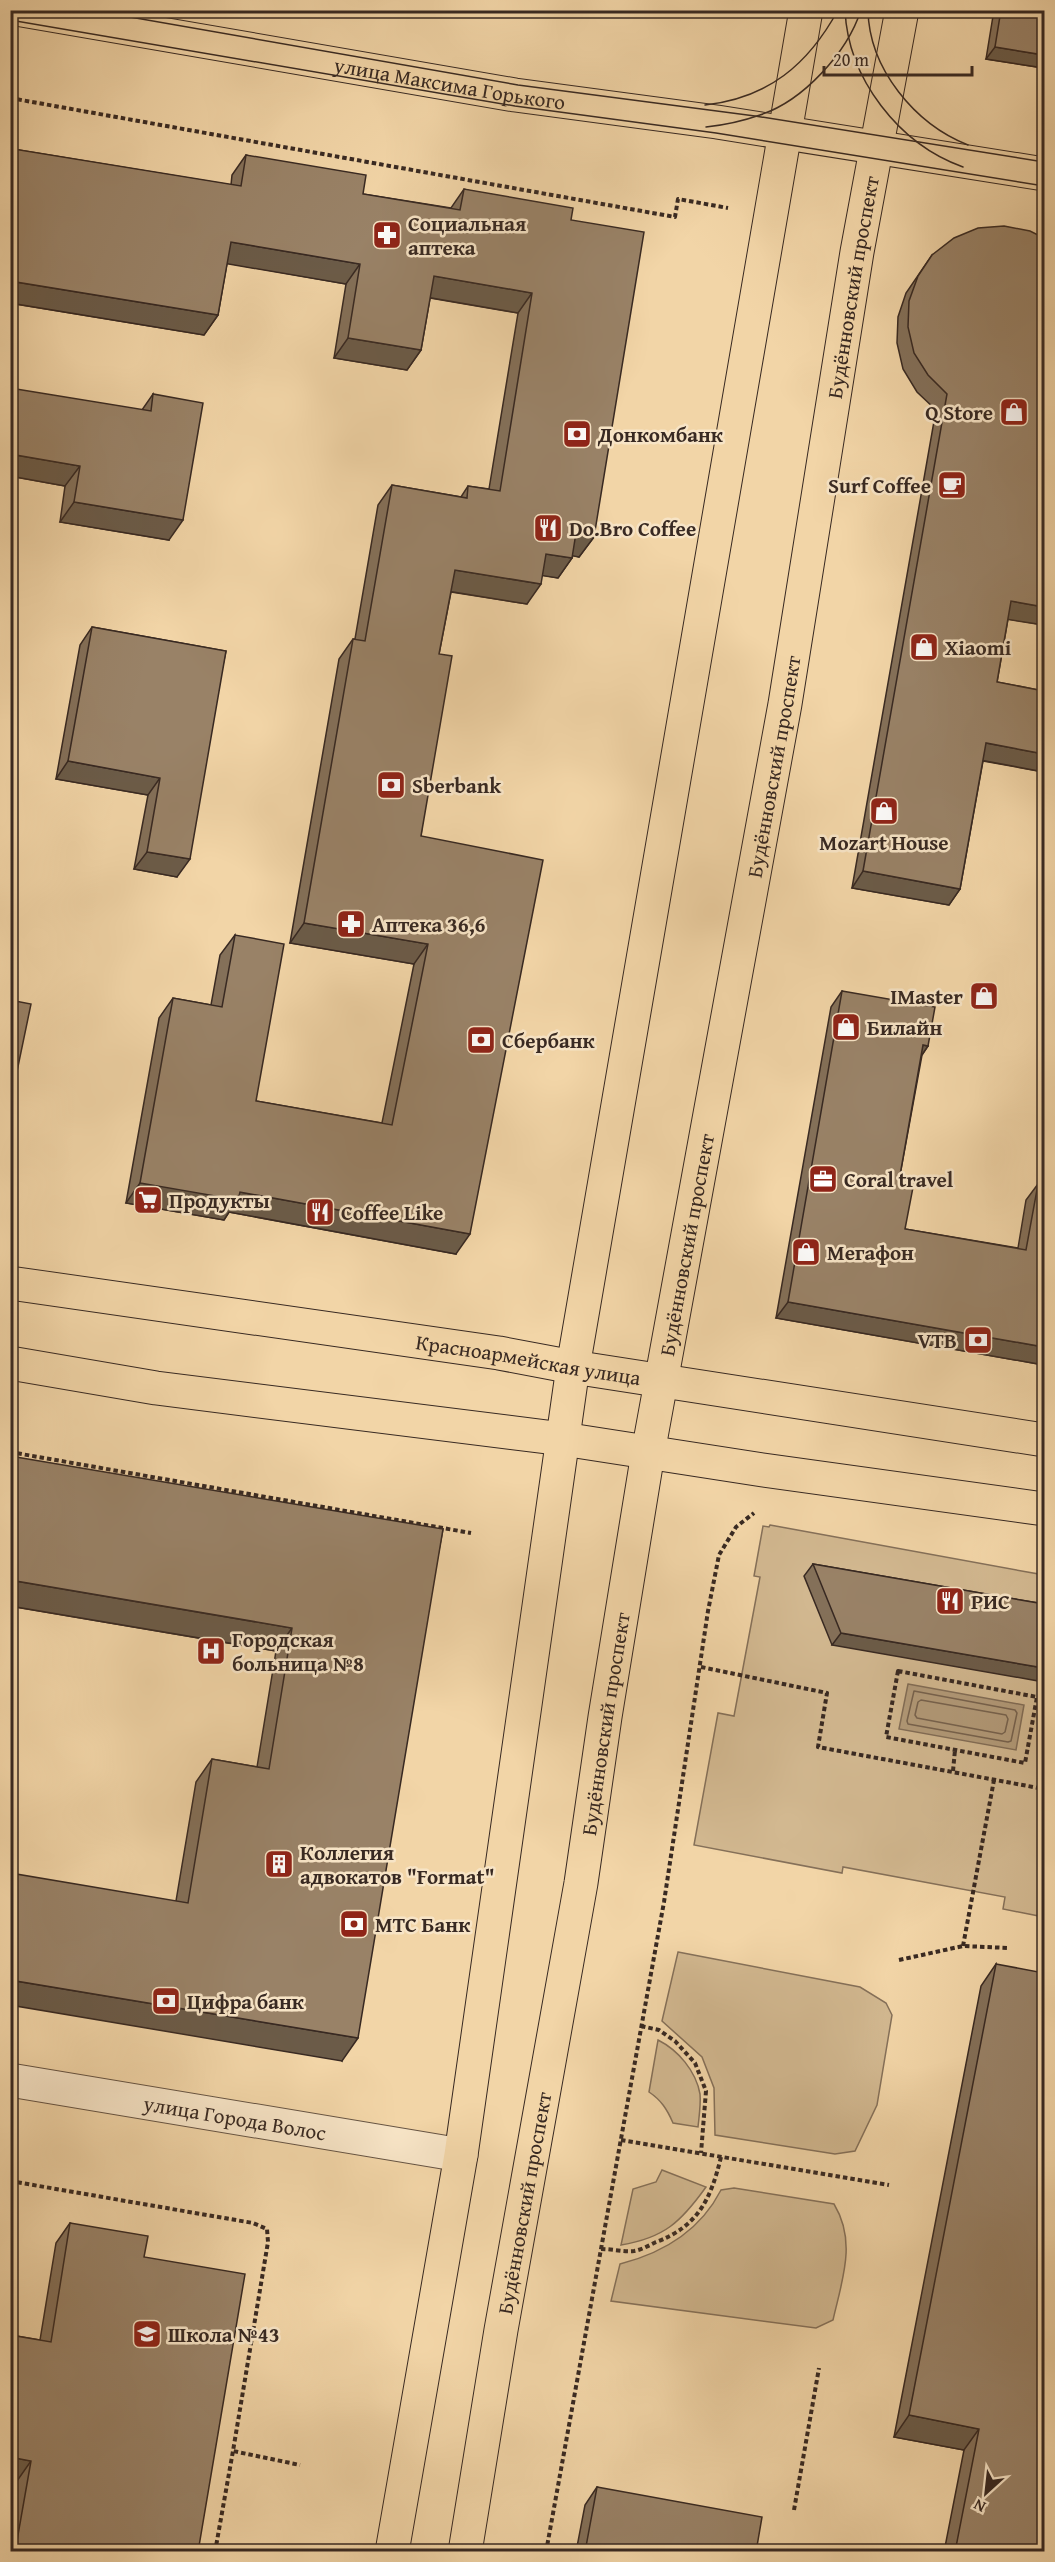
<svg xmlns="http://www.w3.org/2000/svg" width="1055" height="2562" font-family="'Gentium Book Plus',serif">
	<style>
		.green { fill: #d2b890; stroke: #857059; stroke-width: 1.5 }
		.water { fill: #b39b7a; stroke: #826d57; stroke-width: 1.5 }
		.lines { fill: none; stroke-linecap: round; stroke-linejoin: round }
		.shore { stroke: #76624e; stroke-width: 1.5 }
		.minor-casing { stroke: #665443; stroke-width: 35 }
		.major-casing { stroke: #382922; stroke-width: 35 }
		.path { stroke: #382922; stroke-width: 4; stroke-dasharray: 4.5 3; stroke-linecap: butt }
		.minor { stroke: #f7e4c6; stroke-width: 33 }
		.major { stroke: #f2d5a7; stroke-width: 33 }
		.tram { stroke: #382922; stroke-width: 1.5 }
		.wall { fill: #847059; stroke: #382922; stroke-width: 1.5 }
		.shaded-wall { fill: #6b5b48; stroke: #382922; stroke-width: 1.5 }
		.building { fill: #998267; stroke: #382922; stroke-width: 1.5 }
		.labels { text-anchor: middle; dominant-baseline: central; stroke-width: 5; stroke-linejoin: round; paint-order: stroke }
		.street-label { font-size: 21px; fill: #382922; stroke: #f7e4c6 }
		.poi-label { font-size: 21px; font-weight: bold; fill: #382922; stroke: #f7e4c6; text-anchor: start }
	</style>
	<rect width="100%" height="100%" fill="#f2d5a7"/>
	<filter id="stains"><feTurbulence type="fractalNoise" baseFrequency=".00333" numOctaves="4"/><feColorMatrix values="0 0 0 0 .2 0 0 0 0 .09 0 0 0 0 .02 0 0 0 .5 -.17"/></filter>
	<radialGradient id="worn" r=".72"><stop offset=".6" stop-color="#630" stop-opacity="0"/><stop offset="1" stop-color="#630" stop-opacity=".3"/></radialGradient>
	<g class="green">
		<polygon points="770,1525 1044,1575 1044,1917 1003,1909 1005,1897 843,1867 842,1873 694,1845 718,1713 734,1716 760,1577 754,1576 763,1526 769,1527"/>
		<polygon points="678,1952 860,1987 886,2003 892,2015 877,2105 855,2151 835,2154 715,2135 714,2088 702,2057 662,2021"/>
		<path d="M658,2040C678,2050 696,2071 700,2094C701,2104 699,2117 698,2127L673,2123C667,2109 661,2100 649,2092Z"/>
		<path d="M662,2170L706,2187C681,2222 664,2238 621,2245L633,2189L656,2182Z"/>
		<path d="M734,2188L834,2204C857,2242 842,2280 833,2320L816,2328L611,2301L620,2264C663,2253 700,2231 721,2190Z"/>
	</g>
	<polygon class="water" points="908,1684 1024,1705 1016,1750 899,1729"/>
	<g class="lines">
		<g class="shore">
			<polygon points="914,1691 1015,1710 1017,1713 1011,1741 1008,1742 908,1724 907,1721"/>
			<polygon points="921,1700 1006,1715 1008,1719 1005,1732 1002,1734 917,1718 915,1715 918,1702"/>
		</g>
		<g class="minor-casing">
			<g id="minor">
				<path id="s1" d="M10,2080L461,2155"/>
			</g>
		</g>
		<g class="major-casing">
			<g id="major">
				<path id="s2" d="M22,10L515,95L717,122L1044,174"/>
				<path id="s3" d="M10,1283L499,1353L573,1367L1044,1440"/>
				<polyline points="10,1363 156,1388 563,1439 763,1470 1044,1509"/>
				<polyline points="392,2552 461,2155 573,1367 806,10"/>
				<path id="s4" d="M465,2552L501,2330L581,1883L605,1717L648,1453L785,704L857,252L902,10"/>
			</g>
		</g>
		<g class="path">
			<polyline points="10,98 675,217 678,199 728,208"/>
			<polyline points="10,1452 471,1533"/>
			<polyline points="701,1667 827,1693 818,1747 1044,1789"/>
			<polygon points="898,1671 1037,1697 1025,1763 886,1737"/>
			<polyline points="953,1771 955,1750"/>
			<polyline points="963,1946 994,1780"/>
			<polyline points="899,1960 963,1946 1009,1948"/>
			<polyline points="641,2026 659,2030 675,2041 695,2063 706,2091 701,2153"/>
			<polyline points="621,2140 889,2185"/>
			<polyline points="10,2181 253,2223 267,2229 268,2242 233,2451 300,2465"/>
			<path d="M601,2249C612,2249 624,2252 634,2251C641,2250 650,2245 656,2242C699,2226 711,2198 721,2157"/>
			<polyline points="794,2510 819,2368"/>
			<polyline points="215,2552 233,2451"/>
			<polyline points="546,2552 664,1902 708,1611 719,1555 736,1527 754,1513"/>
		</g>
		<use href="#minor" class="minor"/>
		<use href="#major" class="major"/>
		<g class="tram">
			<polyline points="90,10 518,85 755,116 1044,162"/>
			<path d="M845,10C848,79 899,144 963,167"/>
			<path d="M868,10C869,69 915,124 968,145"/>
			<polyline points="10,20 515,106 716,133 1044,186"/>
			<path d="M705,105C768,98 808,65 838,10"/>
			<path d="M706,127C725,125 743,121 760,115C803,101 847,53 861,10"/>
		</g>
	</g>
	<g class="wall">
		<polygon points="994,10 1044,10 1044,68 986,59"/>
		<polygon points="10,124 13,149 231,185 232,175 246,155 363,194 451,208 464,189 571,220 594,537 579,557 573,555 572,558 558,578 542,575 527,604 451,592 439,654 421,836 456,1254 229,1212 224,1220 126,1203 159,1018 173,998 211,1005 220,955 235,935 256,1101 382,1123 414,964 290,943 339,659 353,639 355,639 378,505 392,485 461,497 468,486 489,489 518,313 430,298 421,350 407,370 334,358 346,284 227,263 218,315 204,335 10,303"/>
		<polygon points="932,255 1044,625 1008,619 997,682 1044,691 1044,772 983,761 960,889 949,905 852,888 936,410 917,392 903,369 897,343 898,317 906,293"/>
		<polygon points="153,394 169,540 60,522 65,486 10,476 142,410"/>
		<polygon points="92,627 226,651 177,877 134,869 148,795 56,779 80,645"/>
		<polygon points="842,991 928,1046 922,1055 900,1175 905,1229 1018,1248 1026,1200 1038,1184 1044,1365 776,1318 831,1007"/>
		<polygon points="443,1529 342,2061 176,1901 196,1782 212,1759 257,1767 276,1651 10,1606"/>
		<polygon points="813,1564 1044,1604 832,1645 804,1576"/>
		<polygon points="996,1964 1044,2552 944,2552 964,2450 894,2437 981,1986"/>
		<polygon points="70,2223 144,2257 198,2552 10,2552 10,2517 17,2481 10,2480 10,2335 40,2340 56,2243"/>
		<polygon points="597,2487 756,2552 576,2552 585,2505"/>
	</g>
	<g class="shaded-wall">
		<polygon points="995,47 1044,55 1044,68 986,59"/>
		<polygon points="231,242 360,264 346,284 217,262"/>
		<polygon points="434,276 532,293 518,313 420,296"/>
		<polygon points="10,281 218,315 204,335 10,303"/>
		<polygon points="348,338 421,350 407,370 334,358"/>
		<polygon points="10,454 80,466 65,486 10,476"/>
		<polygon points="74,502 183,520 169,540 60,522"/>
		<polygon points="576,533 594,537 579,557 562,554"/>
		<polygon points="546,554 572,558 558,578 532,574"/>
		<polygon points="455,570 541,584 527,604 441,590"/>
		<polygon points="1011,601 1044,607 1044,625 999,618"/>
		<polygon points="986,743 1044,754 1044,772 975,759"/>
		<polygon points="68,761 160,778 148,795 56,779"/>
		<polygon points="147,852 190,859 177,877 134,869"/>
		<polygon points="863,871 960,889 949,905 852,888"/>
		<polygon points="304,923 428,944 414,964 290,943"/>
		<polygon points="923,1045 928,1046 917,1062"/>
		<polygon points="140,1183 240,1192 470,1234 456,1254 229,1212 224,1220 126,1203"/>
		<polygon points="788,1302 1044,1347 1044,1365 776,1318"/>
		<polygon points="10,1580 292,1628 276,1651 10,1606"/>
		<polygon points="841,1633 1044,1668 1044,1682 832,1645"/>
		<polygon points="10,1980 358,2038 342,2061 10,2005"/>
		<polygon points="909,2415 979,2429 964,2450 894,2437"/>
		<polygon points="10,2457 31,2461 17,2481 10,2480"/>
	</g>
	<g class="building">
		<polygon points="1001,10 1044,10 1044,55 995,47"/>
		<polygon points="10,124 17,125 13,149 241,186 246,155 366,175 363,194 460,210 464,189 573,208 571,220 644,232 594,537 576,533 572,558 546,554 541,584 455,570 439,654 452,656 421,836 543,860 470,1234 240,1192 238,1200 140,1183 173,998 222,1007 235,935 284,944 256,1101 392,1125 428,944 304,923 353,639 365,641 392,485 467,498 468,486 500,491 532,293 434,276 421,350 348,338 360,264 231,242 218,315 10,281"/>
		<polygon points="1004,226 1030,231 1044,238 1044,607 1011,601 997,682 1044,691 1044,754 986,743 960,889 863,871 947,394 928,375 914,353 908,327 909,301 918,276 932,255 954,238 978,228"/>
		<polygon points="10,388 151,411 153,394 203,403 183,520 74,502 80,466 10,454"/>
		<polygon points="92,627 226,651 190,859 147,852 160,778 68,761"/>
		<polygon points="842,991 935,1007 928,1046 923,1045 900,1175 915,1177 905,1229 1026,1250 1038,1184 1044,1185 1044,1347 788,1302"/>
		<polygon points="10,1000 31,1004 10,1105"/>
		<polygon points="10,1456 443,1529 358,2038 10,1980 10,1873 188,1903 212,1759 269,1769 292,1628 10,1580"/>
		<polygon points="813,1564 1044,1604 1044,1668 841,1633"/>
		<polygon points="996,1964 1044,1973 1044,2552 955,2552 979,2429 909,2415"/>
		<polygon points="70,2223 148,2236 144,2257 245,2274 198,2552 15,2552 31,2461 10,2457 10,2335 51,2342"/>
		<polygon points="597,2487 762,2517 756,2552 585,2552"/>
	</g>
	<defs>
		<g id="pharmacy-square" transform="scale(1.5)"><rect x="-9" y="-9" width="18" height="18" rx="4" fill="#8f2418" stroke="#f7e4c6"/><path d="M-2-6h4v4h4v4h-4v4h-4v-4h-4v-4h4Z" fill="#fff"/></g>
		<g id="shop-square" transform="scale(1.5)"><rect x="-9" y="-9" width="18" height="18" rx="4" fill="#8f2418" stroke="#f7e4c6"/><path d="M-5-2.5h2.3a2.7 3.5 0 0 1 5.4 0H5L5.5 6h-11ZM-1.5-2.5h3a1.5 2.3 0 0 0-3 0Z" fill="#fff"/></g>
		<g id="bank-square" transform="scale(1.5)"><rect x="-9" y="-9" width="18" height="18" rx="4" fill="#8f2418" stroke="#f7e4c6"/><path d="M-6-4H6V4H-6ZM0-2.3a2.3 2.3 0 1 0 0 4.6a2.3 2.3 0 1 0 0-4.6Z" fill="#fff"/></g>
		<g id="cafe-square" transform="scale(1.5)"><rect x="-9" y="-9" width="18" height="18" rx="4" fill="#8f2418" stroke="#f7e4c6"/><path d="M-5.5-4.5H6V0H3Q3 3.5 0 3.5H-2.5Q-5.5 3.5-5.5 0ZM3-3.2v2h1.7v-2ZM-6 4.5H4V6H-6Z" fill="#fff"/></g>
		<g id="restaurant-square" transform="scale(1.5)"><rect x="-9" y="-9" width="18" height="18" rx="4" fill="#8f2418" stroke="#f7e4c6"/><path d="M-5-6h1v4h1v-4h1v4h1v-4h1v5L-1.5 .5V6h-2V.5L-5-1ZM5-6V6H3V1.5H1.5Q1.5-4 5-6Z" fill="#fff"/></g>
		<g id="office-square" transform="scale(1.5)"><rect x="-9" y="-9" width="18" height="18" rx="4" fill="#8f2418" stroke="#f7e4c6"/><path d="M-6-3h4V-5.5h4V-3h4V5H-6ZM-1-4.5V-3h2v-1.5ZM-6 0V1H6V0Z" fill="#fff"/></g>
		<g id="supermarket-square" transform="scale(1.5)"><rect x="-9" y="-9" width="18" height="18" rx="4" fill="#8f2418" stroke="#f7e4c6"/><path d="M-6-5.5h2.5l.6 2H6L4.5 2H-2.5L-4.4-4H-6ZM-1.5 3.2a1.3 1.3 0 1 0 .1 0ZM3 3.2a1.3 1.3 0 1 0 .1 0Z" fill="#fff"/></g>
		<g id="hospital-square" transform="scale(1.5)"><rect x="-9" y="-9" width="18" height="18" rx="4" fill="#8f2418" stroke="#f7e4c6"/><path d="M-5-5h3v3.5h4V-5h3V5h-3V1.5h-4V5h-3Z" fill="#fff"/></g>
		<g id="building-square" transform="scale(1.5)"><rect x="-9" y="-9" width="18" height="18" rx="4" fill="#8f2418" stroke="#f7e4c6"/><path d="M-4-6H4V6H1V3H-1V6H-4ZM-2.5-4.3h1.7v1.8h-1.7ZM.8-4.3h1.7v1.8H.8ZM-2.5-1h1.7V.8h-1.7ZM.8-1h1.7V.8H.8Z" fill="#fff"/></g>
		<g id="school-square" transform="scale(1.5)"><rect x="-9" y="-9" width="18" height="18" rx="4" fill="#8f2418" stroke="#f7e4c6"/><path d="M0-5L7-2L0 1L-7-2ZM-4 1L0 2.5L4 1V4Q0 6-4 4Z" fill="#fff"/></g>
	</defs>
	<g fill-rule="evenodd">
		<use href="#pharmacy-square" x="387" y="235"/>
		<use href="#shop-square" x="1014" y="412"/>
		<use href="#bank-square" x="577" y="434"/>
		<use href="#cafe-square" x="952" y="485"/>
		<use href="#restaurant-square" x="548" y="528"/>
		<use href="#shop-square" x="924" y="647"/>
		<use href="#bank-square" x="391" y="785"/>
		<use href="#shop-square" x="884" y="811"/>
		<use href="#pharmacy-square" x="351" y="924"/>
		<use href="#shop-square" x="984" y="996"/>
		<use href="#shop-square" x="846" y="1027"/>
		<use href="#bank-square" x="481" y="1040"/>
		<use href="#office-square" x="823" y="1179"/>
		<use href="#supermarket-square" x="148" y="1200"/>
		<use href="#restaurant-square" x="320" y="1212"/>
		<use href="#shop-square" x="806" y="1252"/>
		<use href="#bank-square" x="978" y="1340"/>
		<use href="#restaurant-square" x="950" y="1601"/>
		<use href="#hospital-square" x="211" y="1651"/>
		<use href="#building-square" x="279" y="1864"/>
		<use href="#bank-square" x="354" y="1924"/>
		<use href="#bank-square" x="166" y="2001"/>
		<use href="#school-square" x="147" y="2334"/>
	</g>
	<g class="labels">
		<g class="street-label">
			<text stroke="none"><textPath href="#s2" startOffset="434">улица Максима Горького</textPath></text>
			<text stroke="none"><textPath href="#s4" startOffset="2298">Будённовский проспект</textPath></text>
			<text stroke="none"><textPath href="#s4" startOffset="1812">Будённовский проспект</textPath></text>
			<text stroke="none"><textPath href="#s4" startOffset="1326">Будённовский проспект</textPath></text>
			<text stroke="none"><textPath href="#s3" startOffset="524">Красноармейская улица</textPath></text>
			<text stroke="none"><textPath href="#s4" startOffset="840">Будённовский проспект</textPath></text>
			<text stroke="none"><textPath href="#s1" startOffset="228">улица Города Волос</textPath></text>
			<text stroke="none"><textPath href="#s4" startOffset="354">Будённовский проспект</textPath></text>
		</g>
		<g class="poi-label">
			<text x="408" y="223">Социальная<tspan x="408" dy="24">аптека</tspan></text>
			<text x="993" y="412" text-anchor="end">Q Store</text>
			<text x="598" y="434">Донкомбанк</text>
			<text x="931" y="485" text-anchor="end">Surf Coffee</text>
			<text x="569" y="528">Do.Bro Coffee</text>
			<text x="945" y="647">Xiaomi</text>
			<text x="412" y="785">Sberbank</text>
			<text x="884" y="842" text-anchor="middle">Mozart House</text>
			<text x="372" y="924">Аптека 36,6</text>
			<text x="963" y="996" text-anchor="end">IMaster</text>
			<text x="867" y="1027">Билайн</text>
			<text x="502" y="1040">Сбербанк</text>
			<text x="844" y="1179">Coral travel</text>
			<text x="169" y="1200">Продукты</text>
			<text x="341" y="1212">Coffee Like</text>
			<text x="827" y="1252">Мегафон</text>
			<text x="957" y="1340" text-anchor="end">VTB</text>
			<text x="971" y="1601">РИС</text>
			<text x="232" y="1639">Городская<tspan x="232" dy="24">больница №8</tspan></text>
			<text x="300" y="1852">Коллегия<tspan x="300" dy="24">адвокатов "Format"</tspan></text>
			<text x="375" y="1924">МТС Банк</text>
			<text x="187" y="2001">Цифра банк</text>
			<text x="168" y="2334">Школа №43</text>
		</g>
	</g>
	<rect width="1055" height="2562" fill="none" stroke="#f2d5a7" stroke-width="36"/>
	<rect x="12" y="12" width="1031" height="2538" fill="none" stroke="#382922" stroke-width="3"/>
	<rect x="18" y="18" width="1019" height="2526" fill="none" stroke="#382922" stroke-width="1.5"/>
	<g transform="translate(986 2493) rotate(207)" stroke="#f7e4c6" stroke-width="4.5" paint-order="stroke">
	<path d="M0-4.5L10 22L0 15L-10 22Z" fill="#382922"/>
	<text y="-9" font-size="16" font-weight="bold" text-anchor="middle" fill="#382922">N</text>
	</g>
	<path d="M824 66v9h148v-9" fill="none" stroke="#382922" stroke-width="3"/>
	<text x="833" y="66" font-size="18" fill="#382922" stroke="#f7e4c6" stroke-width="4.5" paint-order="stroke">20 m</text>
	<rect width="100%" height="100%" filter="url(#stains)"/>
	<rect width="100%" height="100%" fill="url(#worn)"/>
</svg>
